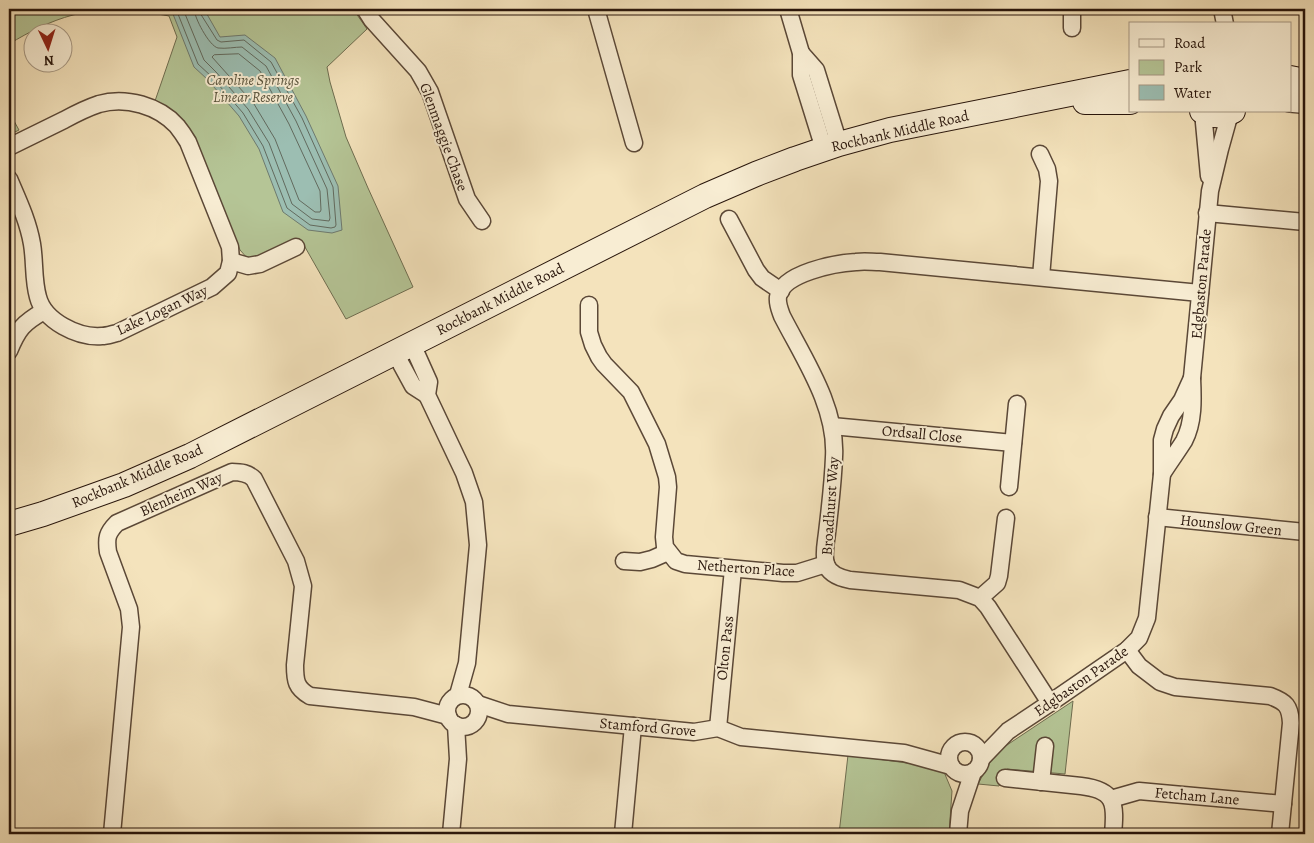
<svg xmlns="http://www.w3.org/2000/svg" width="1314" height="843" font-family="Alegreya,serif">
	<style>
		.green { fill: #b5c596; stroke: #6e6d50 }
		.water { fill: #9cbeb2; stroke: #6e7a6f }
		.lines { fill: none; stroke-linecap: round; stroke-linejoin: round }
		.shore { stroke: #626a5e; stroke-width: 1 }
		.street-casing { stroke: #5b4837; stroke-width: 19 }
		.secondary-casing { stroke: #28150b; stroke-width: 26 }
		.street { stroke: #f8edd3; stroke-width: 16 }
		.secondary { stroke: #f8edd3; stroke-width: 24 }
		.labels { text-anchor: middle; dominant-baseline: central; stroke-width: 4; stroke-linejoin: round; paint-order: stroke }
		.park-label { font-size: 15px; font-style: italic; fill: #59533c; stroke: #f8edd3 }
		.street-label { font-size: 15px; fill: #28150b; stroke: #f8edd3 }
	</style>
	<rect width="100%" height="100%" fill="#f4e3bc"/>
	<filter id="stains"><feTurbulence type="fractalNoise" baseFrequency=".004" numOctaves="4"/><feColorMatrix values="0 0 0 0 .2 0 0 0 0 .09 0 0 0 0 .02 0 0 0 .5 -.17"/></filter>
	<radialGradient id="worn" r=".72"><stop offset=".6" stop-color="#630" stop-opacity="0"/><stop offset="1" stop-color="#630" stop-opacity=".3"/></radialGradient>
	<g class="green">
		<path d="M9,9H353L367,29L327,67L330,82L346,137L368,188L413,287L346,319L301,240L256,260L248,259L240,250L212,184L155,101L177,37L169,16C138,10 104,7 73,15C50,21 29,32 9,44Z"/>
		<polygon points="9,112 19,130 9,135"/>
		<polygon points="1073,701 1065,774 1007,769 999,786 978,784 995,753"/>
		<polygon points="848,755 929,766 944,772 952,791 949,834 839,834"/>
	</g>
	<polygon class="water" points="171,9 204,9 220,37 245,35 275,58 306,116 338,186 342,230 332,233 308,230 283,212 259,149 239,116 207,79 194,67"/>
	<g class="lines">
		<g class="shore">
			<polyline points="176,9 198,64 211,76 243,113 263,146 287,208 310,225 331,228 335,227 336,225 333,187 302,118 271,62 244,40 221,42 217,40 200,13 200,9"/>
			<path d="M183,9L204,60L216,72L248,109L269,143L292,204L312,219L329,221L330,218L327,189L296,121L266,66L242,47C235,47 226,49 218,48C209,46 194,17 194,9"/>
			<polygon points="239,54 260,71 289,124 320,191 321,210 320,212 315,212 299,200 275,139 254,104 212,57 214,55"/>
		</g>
		<g class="street-casing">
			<g id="street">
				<polyline points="365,9 372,20 418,71 430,92 467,199 482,221"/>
				<polyline points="596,9 634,143"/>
				<polyline points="788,9 801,53 801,75 824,149"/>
				<polyline points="1222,9 1225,24"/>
				<polyline points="1072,28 1072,9"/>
				<polyline points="801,53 816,70 839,144"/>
				<polyline points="1203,112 1209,176"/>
				<path d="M9,147C27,138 46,129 64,120C75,114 87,108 99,104C126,96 159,106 177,126C181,131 185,137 188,142L230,247L231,261L228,273L212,287L117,333C112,334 107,336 102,336C78,338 44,321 38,297C33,280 35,261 32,244C28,221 18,200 9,179"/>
				<polyline points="1040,154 1047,169 1049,181 1041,277"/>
				<polyline points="1207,213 1305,222"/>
				<polyline points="729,219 756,270 762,278 781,291"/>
				<polyline points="231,261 248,266 260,264 296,247"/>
				<polyline points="589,305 589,332 593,345 599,357 604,364 631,392 657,444 667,477 668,487 664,537 665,547 676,561 685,564 783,573 797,573 826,564"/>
				<polyline points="412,344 429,382 427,395 464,473 474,502 478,545 467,663 458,695"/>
				<path d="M9,351C18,329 23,323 44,311"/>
				<polyline points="395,353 413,386 427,395"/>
				<polyline points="832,426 1013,443"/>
				<path d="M1162,474C1169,463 1177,452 1184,441C1194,422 1193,399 1192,378L1210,191L1220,149L1230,113"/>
				<polyline points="1009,487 1017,404"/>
				<polyline points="1157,517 1305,532"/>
				<polyline points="624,561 640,562 652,559 668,552"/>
				<polyline points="980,598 997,583 999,576 1006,518"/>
				<path d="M1127,650L1139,666L1160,682L1175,687L1270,696C1286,702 1290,706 1291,723L1280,834"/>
				<circle cx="463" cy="711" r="16"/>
				<path d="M1050,703L988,607L980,598L959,590L850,580C840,578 829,574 826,564C823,555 826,542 827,533C830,508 833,483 834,457C837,407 804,359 782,316C780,310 777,304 778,297C782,273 836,263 856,262C864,261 872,262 880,262L1200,293"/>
				<polyline points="478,704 508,714 633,726 694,732 718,728 741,737 904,753 951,766"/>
				<polyline points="718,728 733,569"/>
				<circle cx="965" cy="758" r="16"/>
				<polyline points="981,759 1008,731 1050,703 1127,650 1139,638 1147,618 1162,474 1162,440 1165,429 1171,416 1182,400 1192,378"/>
				<path d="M1005,778L1081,786C1115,790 1116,803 1113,834"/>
				<polyline points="1041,782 1045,746"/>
				<polyline points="1111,799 1139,791 1283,804"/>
				<path d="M112,834L131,627L129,609L108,552C106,538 107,533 117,523L232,472C241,472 248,473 254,479L296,561L303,586L295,665C295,681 296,688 310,696L414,707L448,716"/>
				<polyline points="451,834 458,759 456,725"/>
				<polyline points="623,834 633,726"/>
				<polyline points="958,834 960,811 973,772"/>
			</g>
		</g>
		<g class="secondary-casing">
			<g id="secondary">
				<polyline points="1290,78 1305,81"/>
				<polyline points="1290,100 1305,101"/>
				<polyline points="1085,102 1130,102"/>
				<path d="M1202,111C1213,117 1222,117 1233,111"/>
				<polyline points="9,524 43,514 124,485 190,456 705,196 756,174 795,159 839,144 890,130 1130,82"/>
			</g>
		</g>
		<use href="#street" class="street"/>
		<use href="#secondary" class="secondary"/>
	</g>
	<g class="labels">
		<g class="park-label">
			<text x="253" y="80">Caroline Springs<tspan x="253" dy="17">Linear Reserve</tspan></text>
		</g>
		<g class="street-label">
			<text transform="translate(900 131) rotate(-13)">Rockbank Middle Road</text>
			<text transform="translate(444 137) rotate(70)">Glenmaggie Chase</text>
			<text transform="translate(1201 284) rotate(-85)">Edgbaston Parade</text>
			<text transform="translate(500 299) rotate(-27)">Rockbank Middle Road</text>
			<text transform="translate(162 310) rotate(-25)">Lake Logan Way</text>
			<text transform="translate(922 434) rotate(5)">Ordsall Close</text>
			<text transform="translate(137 476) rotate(-23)">Rockbank Middle Road</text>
			<text transform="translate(181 494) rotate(-24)">Blenheim Way</text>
			<text transform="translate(830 506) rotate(-86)">Broadhurst Way</text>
			<text transform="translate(1231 525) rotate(6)">Hounslow Green</text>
			<text transform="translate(746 568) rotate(4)">Netherton Place</text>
			<text transform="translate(725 648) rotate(-84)">Olton Pass</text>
			<text transform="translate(1081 681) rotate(-35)">Edgbaston Parade</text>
			<text transform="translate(648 727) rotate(5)">Stamford Grove</text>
			<text transform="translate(1197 796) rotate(5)">Fetcham Lane</text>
		</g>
	</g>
	<rect width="1314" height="843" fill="none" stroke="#f4e3bc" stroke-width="30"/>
	<rect x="10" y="10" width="1294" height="823" fill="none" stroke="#28150b" stroke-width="2.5"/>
	<rect x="15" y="15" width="1284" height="813" fill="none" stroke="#28150b"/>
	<rect x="1129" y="22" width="162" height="90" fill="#f8edd3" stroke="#a59783"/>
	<rect x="1139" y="39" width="25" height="8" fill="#f8edd3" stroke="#a59783"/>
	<text x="1174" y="48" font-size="15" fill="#28150b">Road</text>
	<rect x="1139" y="60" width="25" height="15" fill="#b5c596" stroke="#a59783"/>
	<text x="1174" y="72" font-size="15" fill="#28150b">Park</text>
	<rect x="1139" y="85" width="25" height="15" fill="#9cbeb2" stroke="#a59783"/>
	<text x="1174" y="98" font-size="15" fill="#28150b">Water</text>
	<g transform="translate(48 48) rotate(176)"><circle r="24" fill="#f8edd3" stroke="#a59783"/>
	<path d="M0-4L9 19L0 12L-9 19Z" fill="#8f2418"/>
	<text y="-8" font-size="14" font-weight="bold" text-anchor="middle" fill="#28150b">N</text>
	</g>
	<rect width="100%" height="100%" filter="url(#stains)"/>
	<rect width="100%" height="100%" fill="url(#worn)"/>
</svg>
